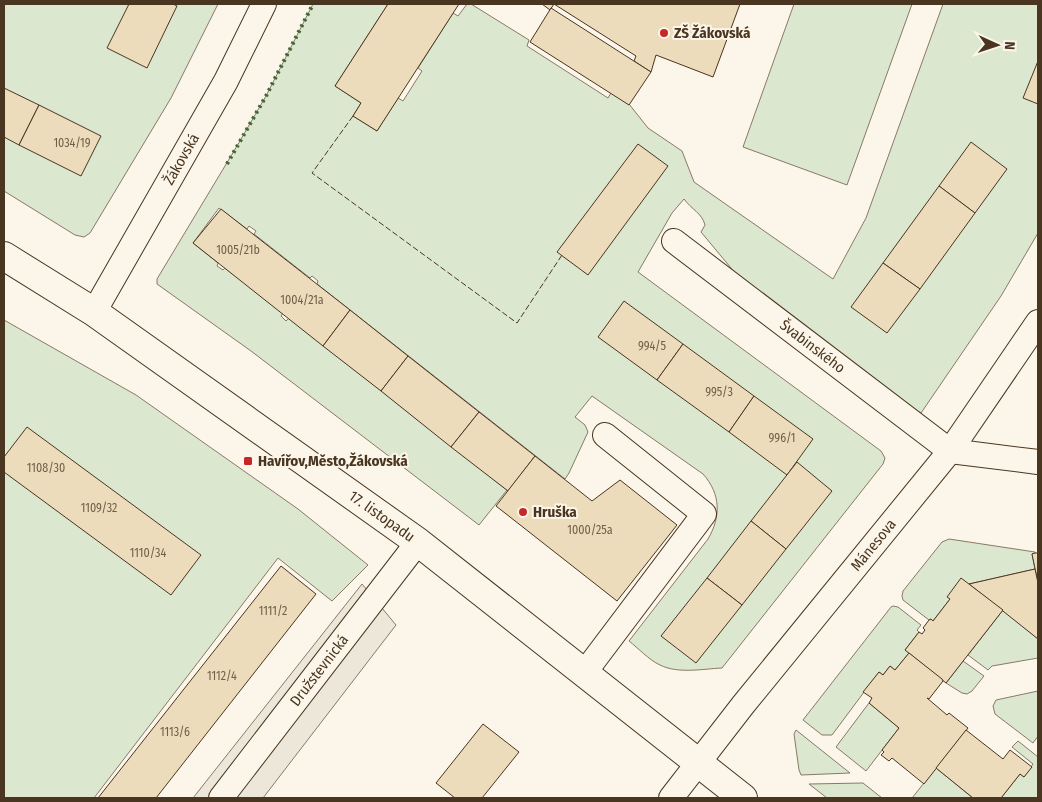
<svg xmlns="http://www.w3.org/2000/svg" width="1042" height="802" font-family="'Fira Sans Condensed',sans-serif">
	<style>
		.green { fill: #dce7d0; stroke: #887966 }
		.parking { fill: #ede7d9; stroke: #887966 }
		.building { fill: #ecdcbc; stroke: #4a3520 }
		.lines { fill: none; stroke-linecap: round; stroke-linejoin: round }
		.street-casing { stroke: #4a3520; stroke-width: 26 }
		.secondary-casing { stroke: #4a3520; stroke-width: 30 }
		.street { stroke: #fbf6e9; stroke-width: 24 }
		.secondary { stroke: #fbf6e9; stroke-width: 28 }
		.hedge { stroke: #436837; stroke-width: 4; stroke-dasharray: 2.5 4; stroke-linecap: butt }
		.fence { stroke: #4a3520; stroke-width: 1; stroke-dasharray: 6 2.5; stroke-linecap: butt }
		.poi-dot { fill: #c62828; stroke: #fbf6e9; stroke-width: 2 }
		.labels { text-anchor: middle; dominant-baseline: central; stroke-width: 4; stroke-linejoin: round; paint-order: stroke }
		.number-label { font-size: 12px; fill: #725f47 }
		.poi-label { font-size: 15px; font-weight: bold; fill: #4a3520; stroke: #fbf6e9; text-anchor: start }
		.street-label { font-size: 15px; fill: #4a3520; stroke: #fbf6e9 }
	</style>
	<rect width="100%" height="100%" fill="#fbf6e9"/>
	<g class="green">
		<polygon points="4,4 218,4 171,98 90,233 84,237 75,235 4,191"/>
		<path d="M313,4H388L335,86L361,103L353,116L377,131L398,98L403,101L422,71L418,68L453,13L458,16L467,4H471L529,40L527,46L608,98L611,93L629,104L648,128L682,151L694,182L833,279L866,218L943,4H1038V233L1001,296L921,413L913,409L746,286L701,232L705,225C702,213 691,209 684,199L672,213L638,272L881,451L885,458L883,464L722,668C702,669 678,674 660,665C649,660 638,648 629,641L708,539C721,517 721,494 703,474L592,396L575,417L585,425L588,432L569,473L565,479L317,284L318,281L312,276L310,278L254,234L256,231L249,226L247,229L219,208L193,243L218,263L217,266L223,270L225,268L283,313L281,316L286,321L289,318L507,490L479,525L251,351L157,284V279L237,146L266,96Z"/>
		<polygon points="794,4 912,4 847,185 743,147"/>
		<polygon points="4,320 136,395 298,509 368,565 332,601 278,558 94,798 4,798"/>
		<polygon points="949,539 1035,552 1035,553 1032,554 1035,569 969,584 950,599 933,621 931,619 929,620 903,600 902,596 903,591 942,542"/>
		<polygon points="893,606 898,607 921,625 917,630 919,632 905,650 909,653 895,670 890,666 883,675 879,672 832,735 822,735 803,720 891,607"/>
		<polygon points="1003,610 1038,639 1038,658 992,666 988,670 968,655"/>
		<polygon points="963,661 984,676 972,691 967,694 962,693 946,683"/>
		<polygon points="1038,691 1038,736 1033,743 995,714 993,706 996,700"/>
		<polygon points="869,703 899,728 866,771 836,747"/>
		<polygon points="796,730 850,773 801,775 799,770 794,734"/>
		<polygon points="1018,741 1038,757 1038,798 1001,798 1020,774 1024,777 1033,764 1012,747"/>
		<polygon points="936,768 973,798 912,798"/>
		<polygon points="863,783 882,798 827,798 809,784"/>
	</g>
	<polygon class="parking" points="362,584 396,625 263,798 193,798"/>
	<g class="building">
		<polygon points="129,4 173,4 177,6 147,68 107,48"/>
		<polygon points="388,4 459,4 377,131 353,116 361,103 335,86"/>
		<polygon points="542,4 740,4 713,77 656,55 651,72 634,61 636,56 554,4 550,10"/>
		<polygon points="551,8 651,72 629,105 530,42"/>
		<polygon points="1038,61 1038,104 1023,98"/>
		<polygon points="4,88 39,105 19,145 4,137"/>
		<polygon points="39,105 101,136 81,176 19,145"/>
		<polygon points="971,142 1007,169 975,213 939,186"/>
		<polygon points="638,144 668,166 588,275 557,252"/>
		<polygon points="939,186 975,213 920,289 883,263"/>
		<polygon points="221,209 350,310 323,346 193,243"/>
		<polygon points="883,263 920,289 887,333 851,307"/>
		<polygon points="624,301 683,344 657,380 598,337"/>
		<polygon points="350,310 408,356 381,391 323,346"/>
		<polygon points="683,344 754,396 729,432 657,380"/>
		<polygon points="408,356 479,412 451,447 381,391"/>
		<polygon points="754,396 813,439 787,475 729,432"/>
		<polygon points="479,412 535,456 508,491 451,447"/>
		<polygon points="27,427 201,555 171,595 4,472 4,457"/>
		<polygon points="535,456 592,501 620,480 677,525 617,601 496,506"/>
		<polygon points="797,462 832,491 786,549 751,521"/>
		<polygon points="751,521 786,549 742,605 707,578"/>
		<polygon points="1035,553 1038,553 1038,583 1032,554"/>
		<polygon points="281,566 316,594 156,798 98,798"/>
		<polygon points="1035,569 1038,583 1038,639 969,584"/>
		<polygon points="707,578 742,605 696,663 661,636"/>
		<polygon points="961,578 1003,610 946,683 905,650 919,632 922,634 925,630 923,628 929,620 931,619 933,621 950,599 947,597"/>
		<polygon points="909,653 942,679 943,681 929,699 927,698 947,715 949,713 968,728 924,784 892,758 889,761 881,755 884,752 882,750 899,728 869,703 872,698 863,692 879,672 883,675 890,666 895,670"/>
		<polygon points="483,724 519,752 482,798 455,798 436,783"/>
		<polygon points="966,730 1003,759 1010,750 1032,767 1024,777 1020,774 1001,798 973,798 936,768"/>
	</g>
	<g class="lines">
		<g class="street-casing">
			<g id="street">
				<path id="s1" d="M674,241L950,451L1038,462"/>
				<path id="s2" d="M94,312L226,81L264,4"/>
				<polyline points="585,672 704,514 605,435"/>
				<path id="s3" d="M221,798L418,542"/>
				<path id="s4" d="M671,798L743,705L950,451L1038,322"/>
			</g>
		</g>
		<g class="secondary-casing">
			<g id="secondary">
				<path id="s5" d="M4,256L94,312L418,542L743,798"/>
			</g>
		</g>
		<use href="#street" class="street"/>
		<use href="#secondary" class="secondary"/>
		<polyline class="hedge" points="227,164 266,96 313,4"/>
		<polyline class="fence" points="353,116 312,173 517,323 562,255"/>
	</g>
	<g class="poi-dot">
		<circle cx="664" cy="33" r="5"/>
		<rect x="243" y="456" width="10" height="10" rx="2.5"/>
		<circle cx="523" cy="512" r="5"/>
	</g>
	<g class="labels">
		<g class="number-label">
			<text x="72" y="143">1034/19</text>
			<text x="238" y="250">1005/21b</text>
			<text x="302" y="300">1004/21a</text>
			<text x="652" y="346">994/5</text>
			<text x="719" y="392">995/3</text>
			<text x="782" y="438">996/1</text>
			<text x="46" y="468">1108/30</text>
			<text x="99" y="508">1109/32</text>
			<text x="590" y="530">1000/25a</text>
			<text x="148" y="553">1110/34</text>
			<text x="273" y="611">1111/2</text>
			<text x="222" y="676">1112/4</text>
			<text x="175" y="732">1113/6</text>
		</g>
		<g class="poi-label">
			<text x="674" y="33">ZŠ Žákovská</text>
			<text x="258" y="461">Havířov,Město,Žákovská</text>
			<text x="533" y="512">Hruška</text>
		</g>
		<g class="street-label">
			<text stroke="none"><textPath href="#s2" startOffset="176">Žákovská</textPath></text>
			<text stroke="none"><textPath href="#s1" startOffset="174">Švabinského</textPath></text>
			<text stroke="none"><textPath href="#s5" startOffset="459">17. listopadu</textPath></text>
			<text stroke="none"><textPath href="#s4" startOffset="324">Mánesova</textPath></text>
			<text stroke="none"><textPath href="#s3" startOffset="161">Družstevnická</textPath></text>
		</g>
	</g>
	<rect width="1042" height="802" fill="none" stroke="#4a3520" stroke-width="10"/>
	<g transform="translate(997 45) rotate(93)" stroke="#fbf6e9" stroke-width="4" paint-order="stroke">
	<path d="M0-4L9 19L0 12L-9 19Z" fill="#4a3520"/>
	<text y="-8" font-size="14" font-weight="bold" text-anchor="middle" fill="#4a3520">N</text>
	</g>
</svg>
